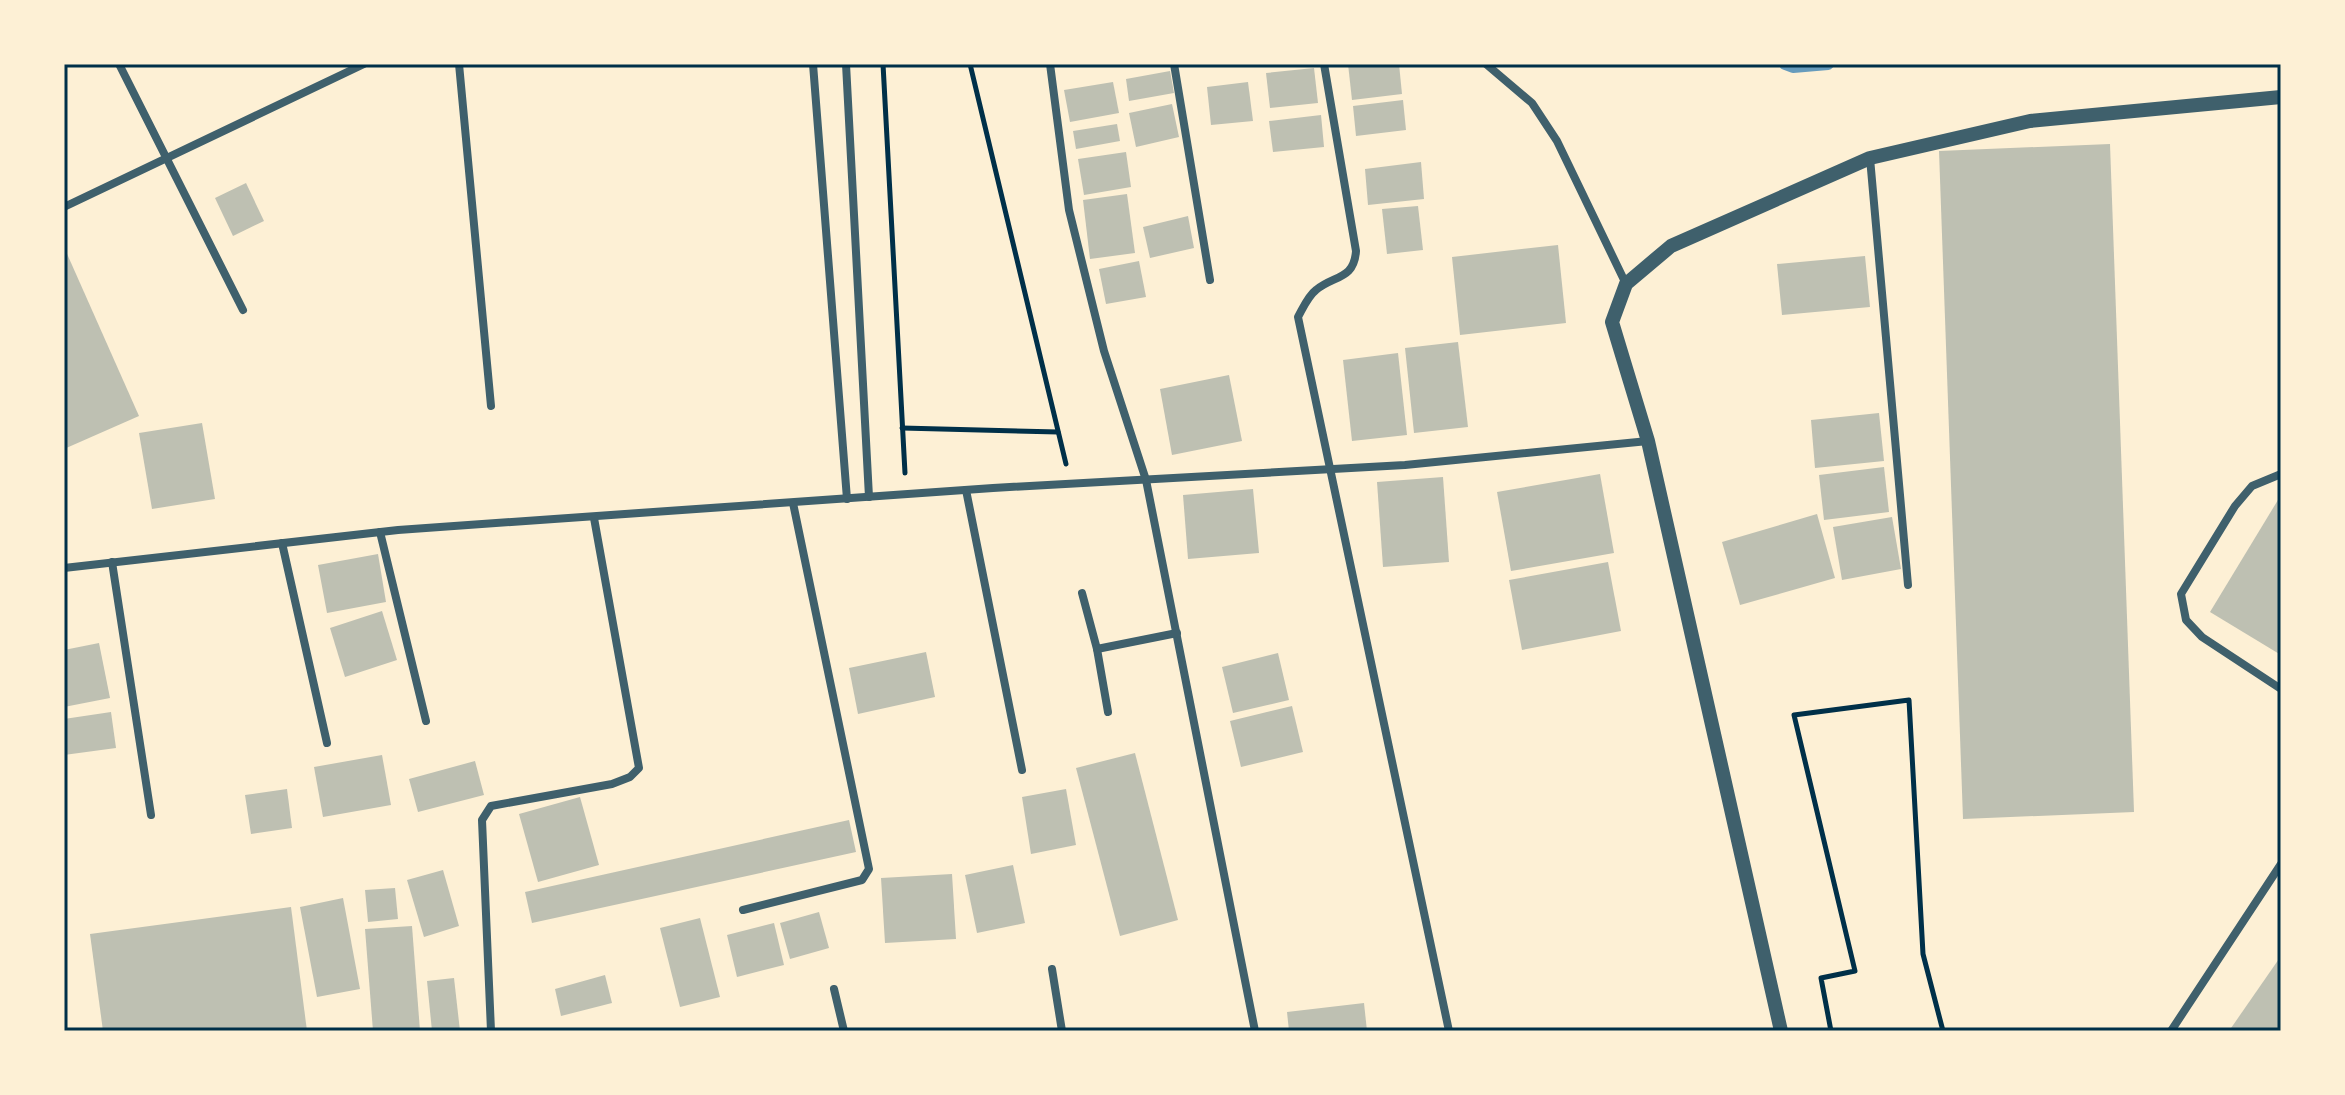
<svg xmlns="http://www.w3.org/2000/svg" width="2345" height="1095" font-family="Poppins,sans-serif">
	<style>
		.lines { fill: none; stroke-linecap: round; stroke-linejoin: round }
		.stream { stroke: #669bbc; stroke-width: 12 }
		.building { fill: #bec0b2 }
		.path { stroke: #003049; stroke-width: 5 }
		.minor { stroke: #3f606c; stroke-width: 8 }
		.tertiary { stroke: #3f606c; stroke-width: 14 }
		.neatline { fill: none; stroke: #003049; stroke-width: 3 }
	</style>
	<rect width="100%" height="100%" fill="#fdf0d5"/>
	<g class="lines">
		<polyline class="stream" points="1785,64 1793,67 1828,64"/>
	</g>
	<g class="building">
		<polygon points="1348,64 1399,64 1402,94 1352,100"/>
		<polygon points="1314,68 1318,103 1270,108 1266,73"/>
		<polygon points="1170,71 1174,93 1129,101 1126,79"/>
		<polygon points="1113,82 1119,113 1070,122 1064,90"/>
		<polygon points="1248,82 1253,121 1211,125 1207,87"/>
		<polygon points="1403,100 1406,130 1356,136 1353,106"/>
		<polygon points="1172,104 1179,137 1136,147 1129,113"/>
		<polygon points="1321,115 1324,147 1273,152 1269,121"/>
		<polygon points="1117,124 1120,141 1076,149 1073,131"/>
		<polygon points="2110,144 2134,812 1963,819 1939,151"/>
		<polygon points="1126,152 1131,187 1084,195 1078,159"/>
		<polygon points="1421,162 1424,199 1368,205 1365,169"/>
		<polygon points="246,183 264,221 233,236 215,198"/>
		<polygon points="1127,194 1135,253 1090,259 1083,200"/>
		<polygon points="1418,206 1423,250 1387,254 1382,209"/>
		<polygon points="1188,216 1194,248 1150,258 1143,227"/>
		<polygon points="1558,245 1566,323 1460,335 1452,257"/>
		<polygon points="64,247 139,416 64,449"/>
		<polygon points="1865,256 1870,307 1782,315 1777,264"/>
		<polygon points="1139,261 1146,297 1106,304 1099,269"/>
		<polygon points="1458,342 1468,427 1414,433 1405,348"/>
		<polygon points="1398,353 1407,435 1352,441 1343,360"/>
		<polygon points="1229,375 1242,441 1172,455 1160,389"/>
		<polygon points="1879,413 1884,461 1815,468 1811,420"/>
		<polygon points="202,423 215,499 152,509 139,433"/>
		<polygon points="1884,467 1889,512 1824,520 1819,475"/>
		<polygon points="1600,474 1614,553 1511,571 1497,492"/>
		<polygon points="1443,477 1449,562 1383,567 1377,482"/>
		<polygon points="1253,489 1259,553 1188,559 1183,495"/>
		<polygon points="2281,495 2281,655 2210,612"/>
		<polygon points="1817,514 1835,578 1740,605 1722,542"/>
		<polygon points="1892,517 1901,569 1842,580 1833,527"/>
		<polygon points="378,554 386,602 327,613 318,565"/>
		<polygon points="1608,562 1621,631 1522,650 1509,580"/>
		<polygon points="382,611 397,660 345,677 330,628"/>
		<polygon points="99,643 110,698 64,707 64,650"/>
		<polygon points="926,652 935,697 858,714 849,668"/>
		<polygon points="1278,653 1289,700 1233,713 1222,667"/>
		<polygon points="1292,706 1303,752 1241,767 1230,721"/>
		<polygon points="111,712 116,748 64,755 64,719"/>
		<polygon points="1135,753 1178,920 1120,936 1076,768"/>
		<polygon points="382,755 391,805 323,817 314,767"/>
		<polygon points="475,761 484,795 418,812 409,779"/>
		<polygon points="287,789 292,828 251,834 245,795"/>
		<polygon points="1066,789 1076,845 1031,854 1022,797"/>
		<polygon points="580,797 599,865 538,882 519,814"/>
		<polygon points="849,820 856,852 532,923 525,892"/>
		<polygon points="1013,865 1025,923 977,933 965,875"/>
		<polygon points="443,870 459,926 424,937 407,880"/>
		<polygon points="952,874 956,939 885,943 881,878"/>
		<polygon points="395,888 398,919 368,922 365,890"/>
		<polygon points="343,898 360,989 317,997 300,907"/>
		<polygon points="291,907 307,1031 103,1031 90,934"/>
		<polygon points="819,912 829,948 790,959 780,923"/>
		<polygon points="700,918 720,997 680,1007 660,928"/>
		<polygon points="774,923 784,965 737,977 727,935"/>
		<polygon points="412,926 420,1031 373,1031 365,929"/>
		<polygon points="2281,956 2281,1031 2229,1031"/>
		<polygon points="605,975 612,1003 561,1016 555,989"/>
		<polygon points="454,978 460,1031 432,1031 427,981"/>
		<polygon points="1364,1003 1367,1031 1289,1031 1287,1012"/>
	</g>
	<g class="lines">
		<g class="path">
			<polyline points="883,64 905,473"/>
			<polyline points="970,64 1066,464"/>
			<polyline points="902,428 1058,432"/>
			<polyline points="1831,1031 1821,978 1855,971 1794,715 1909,700 1923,954 1943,1031"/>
		</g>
		<g class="minor">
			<polyline points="119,64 243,310"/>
			<polyline points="459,64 491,406"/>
			<polyline points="813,64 847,499"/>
			<polyline points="846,64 869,497"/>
			<polyline points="1050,64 1069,210 1104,351 1146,480 1255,1031"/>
			<polyline points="1174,64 1210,280"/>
			<path d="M1324,64L1356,251C1354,280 1334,275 1316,290C1308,296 1303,308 1298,317L1449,1031"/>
			<polyline points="1486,64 1532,103 1557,141 1626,284"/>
			<polyline points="1870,158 1908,585"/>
			<polyline points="64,207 364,64"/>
			<polyline points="2281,474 2252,486 2235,506 2181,594 2186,620 2202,637 2281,689"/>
			<polyline points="966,490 1022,770"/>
			<polyline points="380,532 426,721"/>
			<polyline points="282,543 327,743"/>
			<polyline points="112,562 151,815"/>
			<polyline points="64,568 398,530 993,488 1405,465 1648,441"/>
			<polyline points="1082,593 1097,649 1108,712"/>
			<polyline points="1097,649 1177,633"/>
			<polyline points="743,910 862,880 869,869 793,503"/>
			<polyline points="1052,969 1062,1031"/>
			<polyline points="834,989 844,1031"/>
			<polyline points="491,1031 482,820 491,806 612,784 630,777 639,768 594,518"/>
			<polyline points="2171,1031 2281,864"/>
		</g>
		<polyline class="tertiary" points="1781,1031 1648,441 1612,322 1626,284 1671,246 1870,158 2030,121 2281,97"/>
	</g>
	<rect width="2345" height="1095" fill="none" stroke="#fdf0d5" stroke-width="132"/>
	<rect x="66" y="66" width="2213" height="963" class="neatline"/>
</svg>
